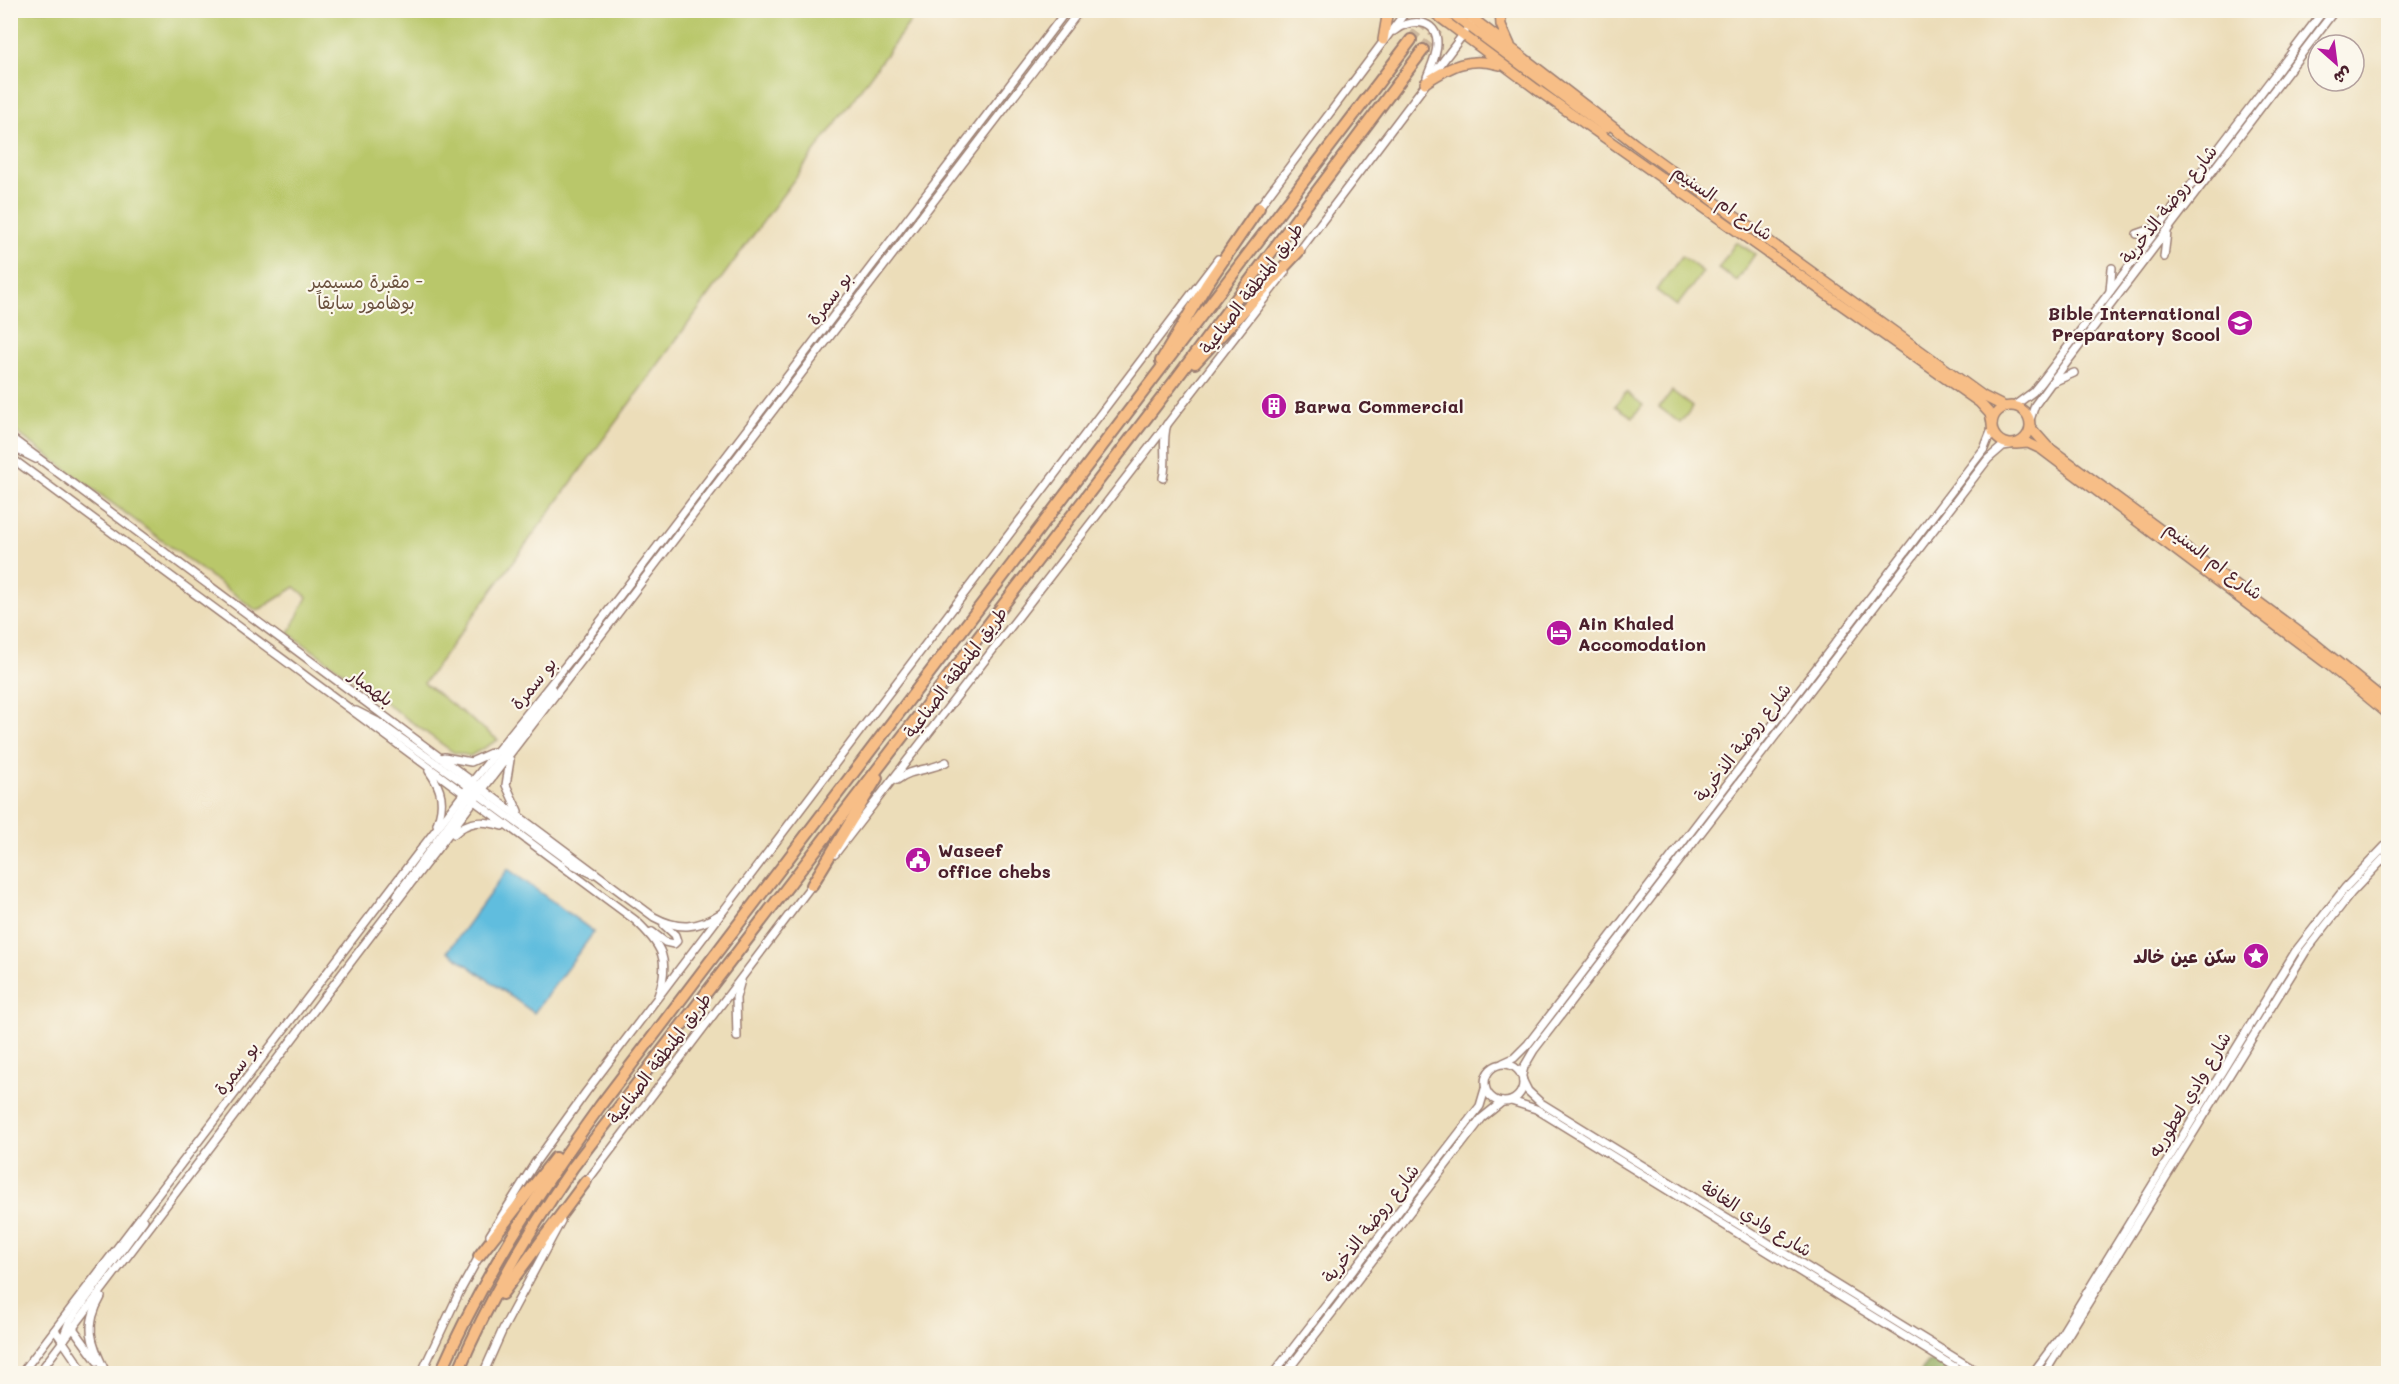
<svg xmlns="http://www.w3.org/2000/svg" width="2399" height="1384" font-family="Mali,'Playpen Sans Arabic',sans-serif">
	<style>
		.green { fill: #b9c76a; stroke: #82734a; stroke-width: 1.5 }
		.forest { fill: #92ac5e; stroke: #6e6644; stroke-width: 1.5 }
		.water { fill: #60bdde; stroke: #556e84; stroke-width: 1.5 }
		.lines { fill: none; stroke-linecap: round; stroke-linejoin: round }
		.highway-tunnel { stroke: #ccb79d; stroke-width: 10; stroke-dasharray: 10 5; stroke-linecap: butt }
		.minor-casing { stroke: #9b7e72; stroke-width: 10 }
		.major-casing { stroke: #9b7e72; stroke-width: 12 }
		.highway-casing { stroke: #9b7e72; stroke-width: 14 }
		.minor { stroke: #fff; stroke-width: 7 }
		.major { stroke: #f7be87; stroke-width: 9 }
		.highway { stroke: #f7be87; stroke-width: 10 }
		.labels { text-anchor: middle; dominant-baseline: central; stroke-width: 4.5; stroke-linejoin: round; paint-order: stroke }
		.street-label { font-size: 18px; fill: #4a1f2b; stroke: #fbf7ec }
		.park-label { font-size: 18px; fill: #6b513e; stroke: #fbf7ec }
		.poi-label { font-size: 18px; font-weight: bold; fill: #4a1f2b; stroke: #fbf7ec; text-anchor: start }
	</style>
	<rect width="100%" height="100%" fill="#fbf7ec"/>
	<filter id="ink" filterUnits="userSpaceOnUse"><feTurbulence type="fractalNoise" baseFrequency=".0167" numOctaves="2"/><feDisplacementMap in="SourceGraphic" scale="12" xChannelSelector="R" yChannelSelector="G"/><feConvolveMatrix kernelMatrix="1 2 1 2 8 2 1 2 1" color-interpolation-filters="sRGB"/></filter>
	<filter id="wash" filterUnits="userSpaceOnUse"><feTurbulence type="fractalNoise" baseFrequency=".008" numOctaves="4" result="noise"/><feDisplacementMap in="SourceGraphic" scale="24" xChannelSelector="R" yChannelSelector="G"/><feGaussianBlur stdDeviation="1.35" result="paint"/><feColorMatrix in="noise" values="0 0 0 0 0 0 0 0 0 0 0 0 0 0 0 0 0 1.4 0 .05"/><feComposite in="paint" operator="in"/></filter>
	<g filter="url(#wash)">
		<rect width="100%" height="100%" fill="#ecddb9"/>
		<g class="green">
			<polygon points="11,10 918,10 918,11 424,683 498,740 470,756 453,752 289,633 307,597 295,587 257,611 11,428"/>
			<polygon points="1736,242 1755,254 1737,281 1718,269"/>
			<polygon points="1682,256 1703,272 1677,306 1656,290"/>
			<polygon points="1672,391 1693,407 1680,423 1659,407"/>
			<polygon points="1626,392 1643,405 1633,417 1615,406"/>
		</g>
		<polygon class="forest" points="1936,1361 1939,1361 1962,1374 1919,1374 1928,1363"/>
		<polygon class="water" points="508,869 594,932 534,1013 448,951"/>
	</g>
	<g filter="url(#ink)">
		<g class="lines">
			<g class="highway-tunnel">
				<polyline points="1411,40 1434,10"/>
				<polyline points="1423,50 1450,14"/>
			</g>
			<g class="minor-casing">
				<g id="minor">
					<polyline points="1472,23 1482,10"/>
					<path d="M1394,31C1409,18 1438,18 1437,44C1437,55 1431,67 1427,77"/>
					<polyline points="1257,210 1407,10"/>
					<polyline points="2137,234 2160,226"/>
					<polyline points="1298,253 1465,32"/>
					<polyline points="2164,257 2167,232"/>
					<polyline points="2110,291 2112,268"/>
					<polyline points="2053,382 2074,373"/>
					<polyline points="2014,406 2033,392 2042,381 2324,10"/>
					<polyline points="2030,420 2035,405 2051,383 2335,10"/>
					<path d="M10,437L654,917C678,930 697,929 720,914"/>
					<polyline points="10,446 36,459"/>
					<path d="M10,457L635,920C662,945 671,960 658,996"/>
					<path d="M1163,478C1168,460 1161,443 1167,424"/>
					<polyline points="356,711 378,722 471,788"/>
					<polyline points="444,757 471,762 493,752"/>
					<polyline points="510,760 506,785 518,811"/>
					<path d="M429,771C442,789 445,803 437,824"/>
					<path d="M897,780C912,768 930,771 946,762"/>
					<polyline points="477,788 552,689"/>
					<polyline points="463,794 469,792 479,795 574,865 593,874"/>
					<path d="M454,834C468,820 484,820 502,826"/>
					<polyline points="835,854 1285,272"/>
					<polyline points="397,895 470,795"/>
					<polyline points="652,932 665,942 674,944 677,941 675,935 664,925"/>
					<polyline points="737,1037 736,998 741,980"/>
					<polyline points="1503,1063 1514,1058 1528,1044 1984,449 1992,429"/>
					<circle cx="1504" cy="1083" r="19"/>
					<polyline points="1522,1075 1524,1067 1534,1050 1988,459 2003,446 2010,445"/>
					<polyline points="1523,1081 1528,1091 1541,1103 1981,1374"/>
					<polyline points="1511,1101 1536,1109 1966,1374"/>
					<polyline points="585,1184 814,882"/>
					<polyline points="490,1235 535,1163 586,1092 1218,259"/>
					<path d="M101,1297C83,1328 92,1343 106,1373"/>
					<polyline points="70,1324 97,1361"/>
					<polyline points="55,1330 85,1374"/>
					<polyline points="63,1338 69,1322 144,1220"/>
					<polyline points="21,1374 473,781 583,644 1067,10"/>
					<polyline points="38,1374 388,913 1080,10"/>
					<polyline points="421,1374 459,1293 481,1253"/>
					<polyline points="483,1374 503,1329 561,1221"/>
					<polyline points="1273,1374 1480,1106 1485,1089"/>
					<polyline points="1285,1374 1482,1118 1502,1102"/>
					<polyline points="2032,1374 2059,1338 2295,952 2345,888 2388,843"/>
					<polyline points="2044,1374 2306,951 2351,893 2388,854"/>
				</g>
			</g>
			<g class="major-casing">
				<g id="major">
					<polyline points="1430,10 1536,89 1979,402 1990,414 1992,423"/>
					<polyline points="1447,10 1606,128"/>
					<polyline points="1462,10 1635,144 1983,396 2005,407"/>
					<polyline points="1500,10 1501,25 1510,45"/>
					<polyline points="1383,40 1388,10"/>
					<path d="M1425,83C1451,66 1469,56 1500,65"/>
					<circle cx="2011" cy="425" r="19"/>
					<polyline points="2031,428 2047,446 2314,643 2388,703"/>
					<polyline points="2016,444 2028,443 2041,449 2330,666 2388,714"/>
				</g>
			</g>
			<g class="highway-casing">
				<g id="highway">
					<polyline points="1161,361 1207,284 1259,208"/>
					<polyline points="1195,363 1299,251"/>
					<polyline points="812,885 877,778"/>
					<polyline points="479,1256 555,1158"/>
					<polyline points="502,1294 586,1181"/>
					<path d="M440,1374C483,1276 538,1192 600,1106L1411,40"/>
					<path d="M457,1374C488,1301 528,1232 573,1167L1164,395L1423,50"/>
				</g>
			</g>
			<use href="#minor" class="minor"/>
			<use href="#major" class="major"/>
			<use href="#highway" class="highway"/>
		</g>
	</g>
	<defs>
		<g id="school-disc" transform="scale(1.35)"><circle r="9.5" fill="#b5179e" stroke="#fbf7ec"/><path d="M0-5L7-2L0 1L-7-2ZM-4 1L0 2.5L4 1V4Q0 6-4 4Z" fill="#fff"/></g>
		<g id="building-disc" transform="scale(1.35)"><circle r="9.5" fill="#b5179e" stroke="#fbf7ec"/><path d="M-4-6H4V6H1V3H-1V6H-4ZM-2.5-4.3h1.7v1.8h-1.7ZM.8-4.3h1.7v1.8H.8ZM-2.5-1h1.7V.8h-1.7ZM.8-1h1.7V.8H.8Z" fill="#fff"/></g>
		<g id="hotel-disc" transform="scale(1.35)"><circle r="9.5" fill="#b5179e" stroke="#fbf7ec"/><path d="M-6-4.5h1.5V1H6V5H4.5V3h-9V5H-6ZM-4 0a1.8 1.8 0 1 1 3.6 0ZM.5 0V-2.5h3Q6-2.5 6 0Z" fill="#fff"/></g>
		<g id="civic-disc" transform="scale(1.35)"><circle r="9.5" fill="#b5179e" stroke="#fbf7ec"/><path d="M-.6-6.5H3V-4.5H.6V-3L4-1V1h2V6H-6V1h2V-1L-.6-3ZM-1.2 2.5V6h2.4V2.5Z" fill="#fff"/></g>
		<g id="sight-disc" transform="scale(1.35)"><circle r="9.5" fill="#b5179e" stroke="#fbf7ec"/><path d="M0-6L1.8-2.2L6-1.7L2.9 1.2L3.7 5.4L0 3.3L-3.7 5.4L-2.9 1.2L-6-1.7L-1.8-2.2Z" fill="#fff"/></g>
	</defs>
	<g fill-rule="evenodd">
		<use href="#school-disc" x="2240" y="323"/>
		<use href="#building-disc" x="1274" y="406"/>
		<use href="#hotel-disc" x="1559" y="633"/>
		<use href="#civic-disc" x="918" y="860"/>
		<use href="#sight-disc" x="2256" y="956"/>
	</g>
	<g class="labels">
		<g class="street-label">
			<text transform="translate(1723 202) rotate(35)">شارع ام السنيم</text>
			<text transform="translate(2168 204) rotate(-52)">شارع روضة الذخرية</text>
			<text transform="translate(1251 288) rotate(-53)">طريق المنطقة الصناعية</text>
			<text transform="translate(829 298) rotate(-53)">بو سمرة</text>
			<text transform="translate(2214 560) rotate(37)">شارع ام السنيم</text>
			<text transform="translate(955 672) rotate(-53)">طريق المنطقة الصناعية</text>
			<text transform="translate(533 683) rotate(-51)">بو سمرة</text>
			<text transform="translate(372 687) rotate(37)">بلهمبار</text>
			<text transform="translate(1742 742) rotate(-52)">شارع روضة الذخرية</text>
			<text transform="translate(659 1058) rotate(-53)">طريق المنطقة الصناعية</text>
			<text transform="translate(236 1068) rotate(-53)">بو سمرة</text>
			<text transform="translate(2189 1094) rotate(-59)">شارع وادي لعطوريه</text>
			<text transform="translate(1757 1218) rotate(32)">شارع وادي الغافة</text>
			<text transform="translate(1370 1223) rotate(-52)">شارع روضة الذخرية</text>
		</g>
		<g class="park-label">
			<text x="366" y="281">مقبرة مسيمير -<tspan x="366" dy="21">بوهامور سابقاً</tspan></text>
		</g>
		<g class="poi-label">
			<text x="2220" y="313" text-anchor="end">Bible International<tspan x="2220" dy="21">Preparatory Scool</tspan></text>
			<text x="1294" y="406">Barwa Commercial</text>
			<text x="1578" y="623">Ain Khaled<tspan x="1578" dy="21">Accomodation</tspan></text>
			<text x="938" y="850">Waseef<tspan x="938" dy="21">office chebs</tspan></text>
			<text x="2236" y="956" text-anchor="end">سكن عين خالد</text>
		</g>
	</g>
	<rect width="2399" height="1384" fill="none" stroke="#fbf7ec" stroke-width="36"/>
	<g transform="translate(2336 63) rotate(152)"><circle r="28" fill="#fbf7ec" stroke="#b4a19f" stroke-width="1.5"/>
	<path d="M0-4.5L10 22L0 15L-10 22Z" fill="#b5179e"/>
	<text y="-9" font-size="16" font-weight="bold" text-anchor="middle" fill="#4a1f2b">ش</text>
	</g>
</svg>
